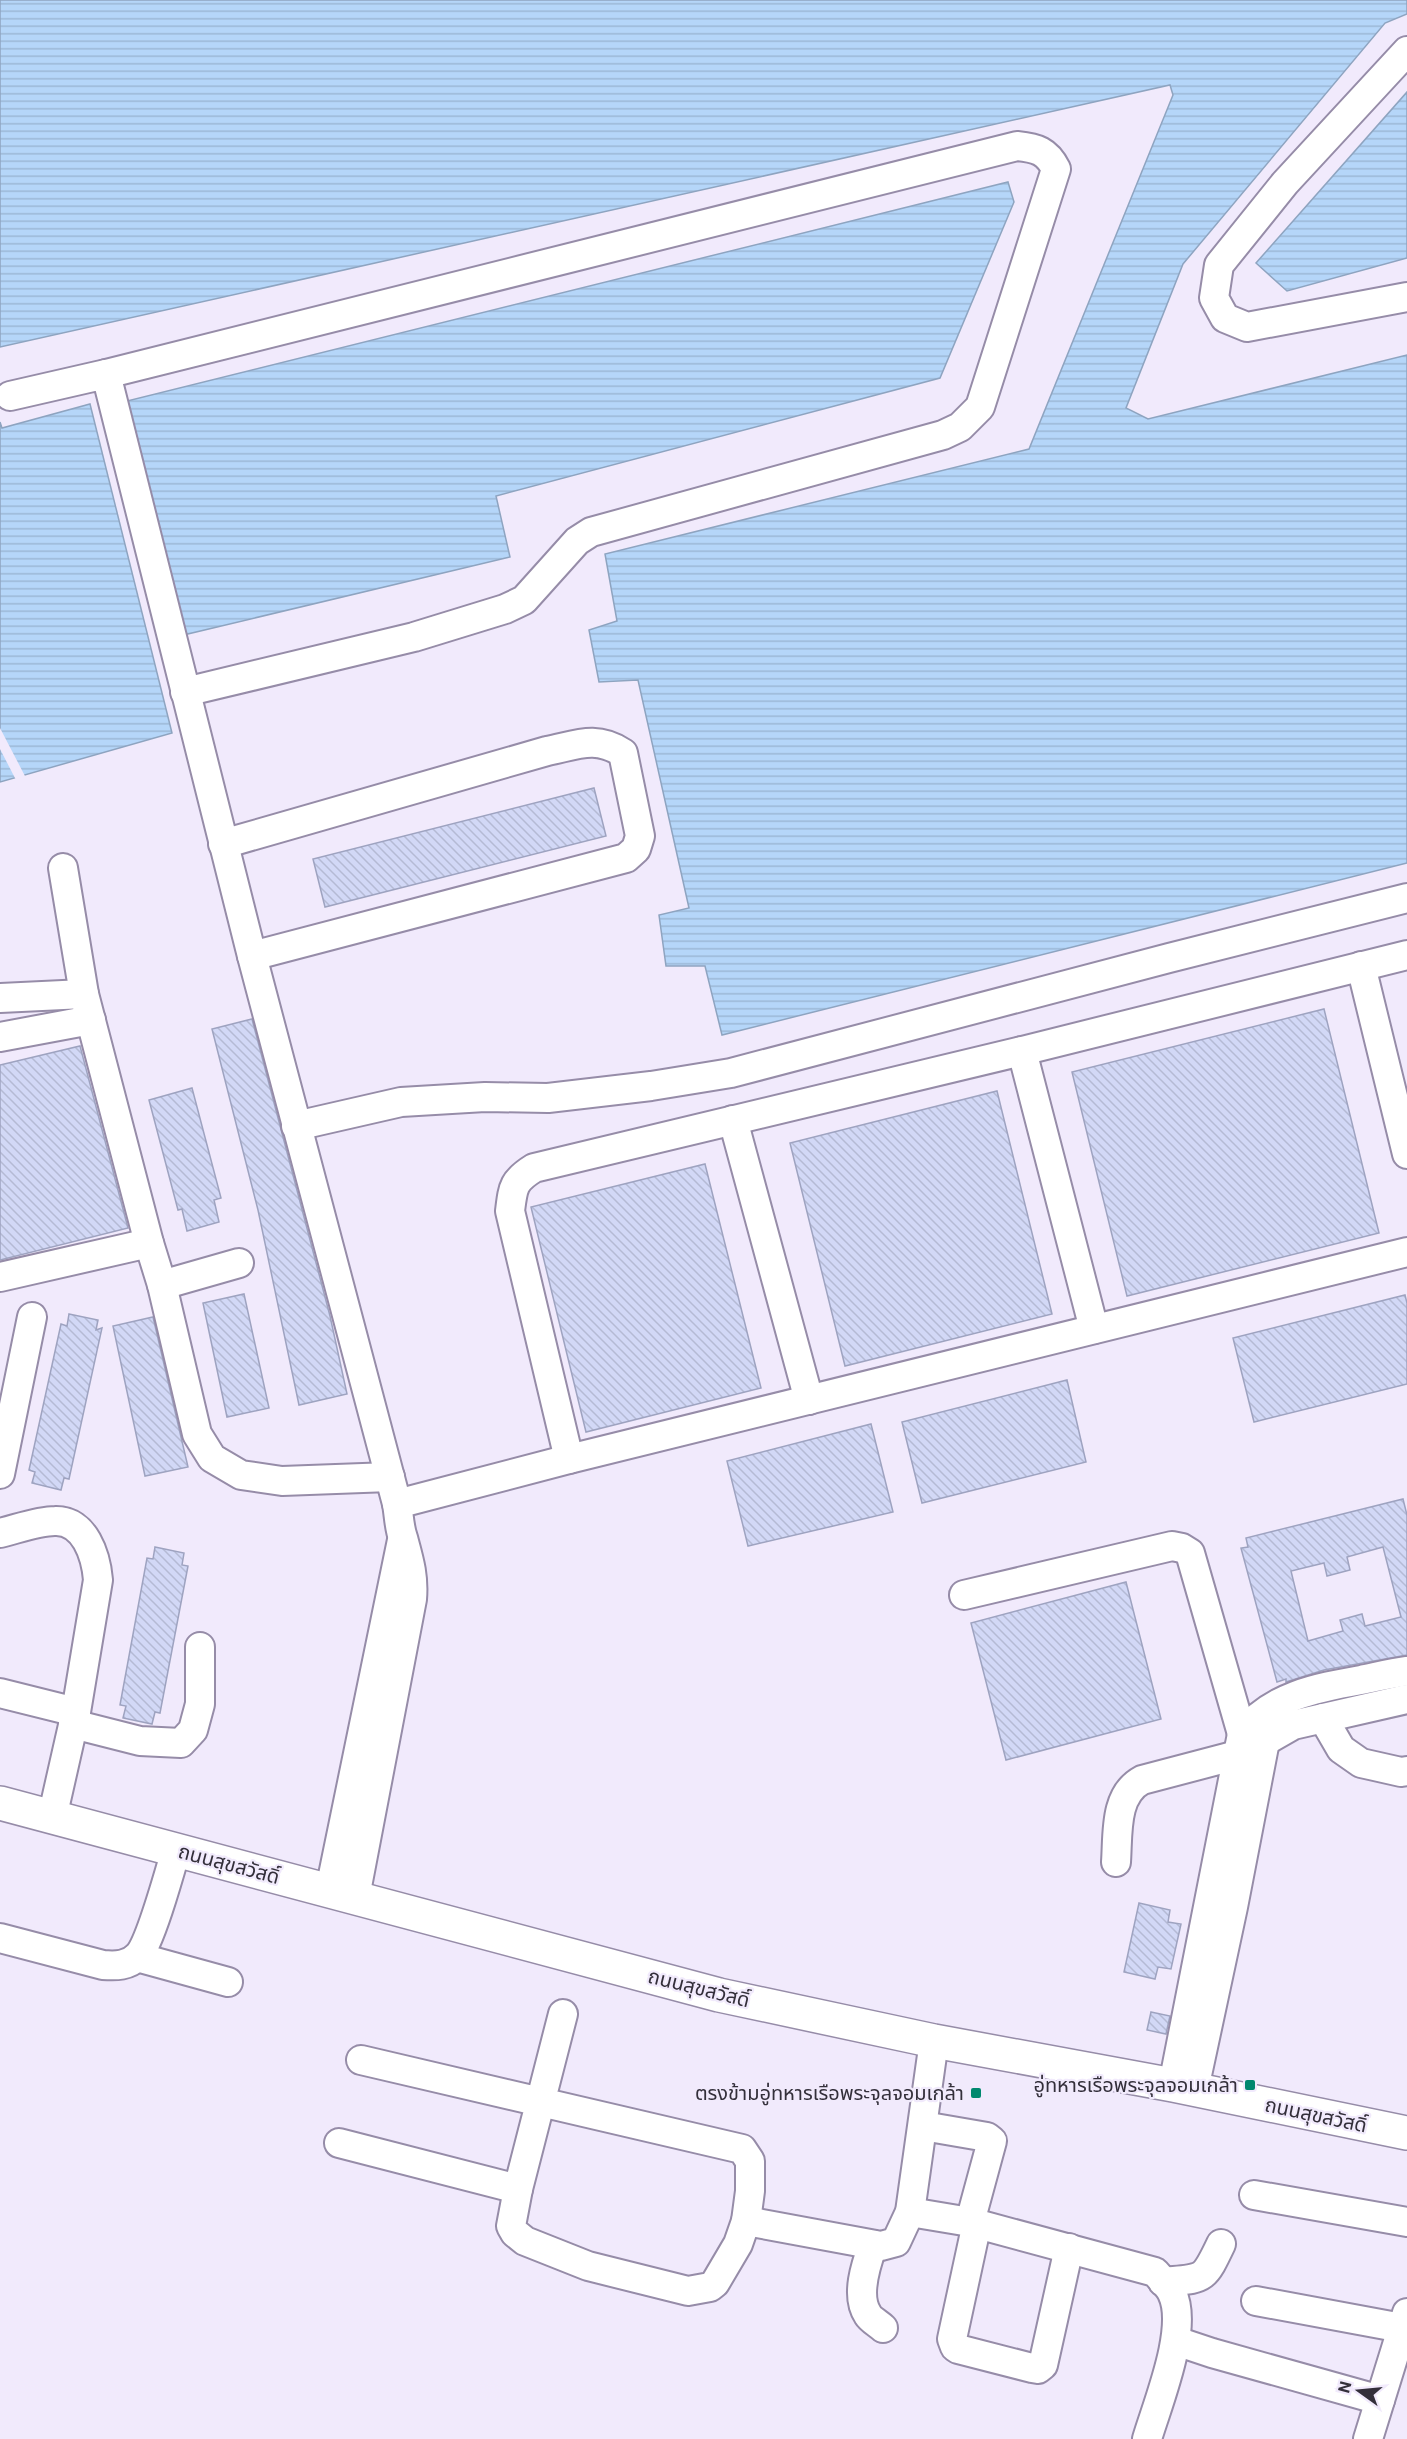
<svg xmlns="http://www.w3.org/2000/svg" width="1407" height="2439" font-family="Roboto,'Noto Sans Thai',sans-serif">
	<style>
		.water { fill: url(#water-rules); stroke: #8ea4c0; stroke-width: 1.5 }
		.pier { fill: #f1eafc }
		.building { fill: url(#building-back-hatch); stroke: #9ea3c0; stroke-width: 1.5; fill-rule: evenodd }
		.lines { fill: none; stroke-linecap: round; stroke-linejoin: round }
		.minor-casing { stroke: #968ca8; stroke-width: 32 }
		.major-casing { stroke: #968ca8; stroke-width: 36 }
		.minor { stroke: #fff; stroke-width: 28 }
		.major { stroke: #fff; stroke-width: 33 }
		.poi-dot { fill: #00886e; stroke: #f1eafc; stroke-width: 2 }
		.labels { text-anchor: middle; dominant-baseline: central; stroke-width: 4.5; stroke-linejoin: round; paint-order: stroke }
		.street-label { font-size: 20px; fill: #332f3a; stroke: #f1eafc }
		.poi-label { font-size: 20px; fill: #332f3a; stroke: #f1eafc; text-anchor: end }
	</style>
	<defs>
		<pattern id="water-rules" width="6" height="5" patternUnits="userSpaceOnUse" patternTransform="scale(1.5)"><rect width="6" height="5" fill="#b5d6f9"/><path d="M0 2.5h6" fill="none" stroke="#9cb8d6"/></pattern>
		<pattern id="building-back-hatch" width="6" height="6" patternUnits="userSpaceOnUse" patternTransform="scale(1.5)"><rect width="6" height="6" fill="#d2d8f6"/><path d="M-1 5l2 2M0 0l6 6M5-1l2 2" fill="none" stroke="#b5bad4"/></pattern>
	</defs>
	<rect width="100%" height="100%" fill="#f1eafc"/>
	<g class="water">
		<polygon points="0,0 1407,0 1407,14 1385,23 1183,264 1126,408 1148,419 1407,355 1407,863 722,1035 705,966 666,966 659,915 689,908 638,680 599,682 589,630 617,621 605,554 1029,449 1173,95 1170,85 0,347"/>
		<polygon points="1407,92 1407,258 1287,291 1256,263"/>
		<polygon points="1008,182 1014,202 940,378 496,496 510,557 175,637 119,403"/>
		<polygon points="90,404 172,733 0,782 0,422 2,428"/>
	</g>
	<polygon class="pier" points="0,728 26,778 16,780 0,749"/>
	<g class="building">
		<polygon points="594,788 606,836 325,907 313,859"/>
		<polygon points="1324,1009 1379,1233 1127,1296 1072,1072"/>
		<polygon points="252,1019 330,1316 347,1394 299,1405 258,1210 212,1029"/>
		<polygon points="80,1046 128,1228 0,1260 0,1065"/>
		<polygon points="192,1088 221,1198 214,1200 219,1222 187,1231 182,1209 178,1210 149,1100"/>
		<polygon points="997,1091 1052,1314 845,1366 790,1143"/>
		<polygon points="705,1164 761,1388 586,1432 531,1207"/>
		<polygon points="244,1294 269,1408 227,1417 203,1303"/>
		<polygon points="1405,1295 1407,1303 1407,1384 1254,1422 1233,1338"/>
		<polygon points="69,1314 98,1320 96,1330 102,1328 69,1479 64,1478 61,1490 32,1483 35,1472 29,1470 61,1324 67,1326"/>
		<polygon points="153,1317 188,1467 145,1476 113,1326"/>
		<polygon points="1067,1380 1086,1462 922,1503 902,1422"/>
		<polygon points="871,1424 893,1512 748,1546 727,1461"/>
		<path d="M1403,1499L1407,1515V1655L1324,1670L1286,1682V1679L1277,1682L1241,1548L1248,1547L1246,1538ZM1383,1547L1401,1617L1365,1626L1362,1614L1340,1620L1343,1631L1308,1641L1291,1571L1324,1563L1327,1576L1350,1570L1347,1557Z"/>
		<polygon points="155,1547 184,1553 182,1565 188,1566 160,1713 155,1712 152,1724 123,1718 126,1706 120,1705 147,1558 153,1559"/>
		<polygon points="1126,1582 1161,1719 1006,1760 971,1623"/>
		<polygon points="1139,1903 1170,1910 1168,1922 1181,1924 1171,1969 1158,1967 1155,1979 1124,1972"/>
		<polygon points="1151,2012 1170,2016 1166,2034 1147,2030"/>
	</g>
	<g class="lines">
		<g class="minor-casing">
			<g id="minor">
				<polyline points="1407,51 1285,183 1219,265 1214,298 1225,318 1247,327 1407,297"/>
				<path d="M106,374L1017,146C1037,148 1047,151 1056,169L980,407L960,427L943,435L591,532L577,541L524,600L505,609L414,637L185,692"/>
				<polyline points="10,396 106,374 252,956 397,1504"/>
				<path d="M223,844L547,751C577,745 596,735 623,753L640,836L636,849L626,858L252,956"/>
				<polyline points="63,868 84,994 149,1243 162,1285 197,1434 212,1458 241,1475 282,1481 390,1477"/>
				<polyline points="1361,966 1407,1154"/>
				<polyline points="0,998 84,994"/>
				<polyline points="0,1037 91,1020"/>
				<polyline points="1022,1051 1094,1329"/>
				<polyline points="733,1120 809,1400"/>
				<polyline points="296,1126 401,1102 485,1097 548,1098 651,1086 731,1073 1169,958 1407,898"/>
				<polyline points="0,1277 149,1243"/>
				<polyline points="162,1285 239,1263"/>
				<path d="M569,1459L510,1211C513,1187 513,1181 534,1168L1022,1051L1407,955"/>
				<polyline points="0,1474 32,1317"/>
				<path d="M0,1533C17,1529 38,1521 55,1521C85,1520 96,1556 98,1580L76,1712L52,1818"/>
				<polyline points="964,1595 1172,1546 1182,1548 1190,1553 1242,1734"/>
				<polyline points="0,1693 76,1712"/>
				<polyline points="1323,1718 1341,1749 1361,1763 1401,1772 1407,1771"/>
				<polyline points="73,1724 140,1741 181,1743 193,1730 200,1704 200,1647"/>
				<polyline points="1246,1736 1265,1741 1293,1725 1407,1699"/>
				<path d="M1116,1862C1118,1834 1114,1795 1142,1780L1237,1755"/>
				<polyline points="330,1890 402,1540"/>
				<path d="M355,1897L412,1599C414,1576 409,1560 403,1538C399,1527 399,1515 397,1504L569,1459L1407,1252"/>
				<path d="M0,1938L103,1965C116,1966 128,1966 138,1956C150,1943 170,1871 176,1850"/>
				<polyline points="137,1957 228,1982"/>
				<polyline points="361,2060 742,2149 750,2161 750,2191 746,2221 738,2244 715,2283 710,2287 688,2291 588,2266 525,2241 515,2233 511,2226 518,2189 563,2014"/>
				<path d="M1173,2085L1242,1734C1271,1696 1316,1688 1361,1680C1376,1677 1392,1673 1407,1671"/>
				<polyline points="1194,2089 1233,1907 1265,1741"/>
				<polyline points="923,2126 987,2137 992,2141 970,2222"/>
				<polyline points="339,2143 518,2189"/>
				<polyline points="1254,2195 1407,2222"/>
				<path d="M910,2212L970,2222L1155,2272C1160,2278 1169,2286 1172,2293C1189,2328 1158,2402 1147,2439"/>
				<polyline points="746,2221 881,2246 896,2242 910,2212 934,2041"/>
				<polyline points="977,2223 952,2339 955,2347 958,2349 1032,2368 1038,2369 1043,2365 1069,2248"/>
				<path d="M873,2245C866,2264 855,2296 868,2315C871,2320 879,2324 883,2328"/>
				<path d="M1163,2282C1204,2278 1203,2282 1221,2244"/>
				<polyline points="1256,2301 1402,2328"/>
				<polyline points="1176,2341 1212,2353 1380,2400"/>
				<polyline points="1368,2439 1407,2313"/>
			</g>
		</g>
		<g class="major-casing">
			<polyline id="major" points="0,1803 719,1995 934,2041 1173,2085 1407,2133"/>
		</g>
		<use href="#minor" class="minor"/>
		<use href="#major" class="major"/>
	</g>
	<g class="poi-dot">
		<rect x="1244" y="2079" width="12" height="12" rx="3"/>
		<rect x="970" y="2087" width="12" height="12" rx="3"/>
	</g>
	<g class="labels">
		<g class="street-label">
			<text transform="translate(229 1864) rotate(15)">ถนนสุขสวัสดิ์</text>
			<text transform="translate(699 1988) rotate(14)">ถนนสุขสวัสดิ์</text>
			<text transform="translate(1316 2115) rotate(12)">ถนนสุขสวัสดิ์</text>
		</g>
		<g class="poi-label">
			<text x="1238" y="2085">อู่ทหารเรือพระจุลจอมเกล้า</text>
			<text x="964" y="2093">ตรงข้ามอู่ทหารเรือพระจุลจอมเกล้า</text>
		</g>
	</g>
	<g transform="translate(1359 2391) rotate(285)" stroke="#f1eafc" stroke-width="4.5" paint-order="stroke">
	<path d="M0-4.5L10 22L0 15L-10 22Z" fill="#332f3a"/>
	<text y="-9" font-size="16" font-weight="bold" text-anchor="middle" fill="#332f3a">N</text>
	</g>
</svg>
